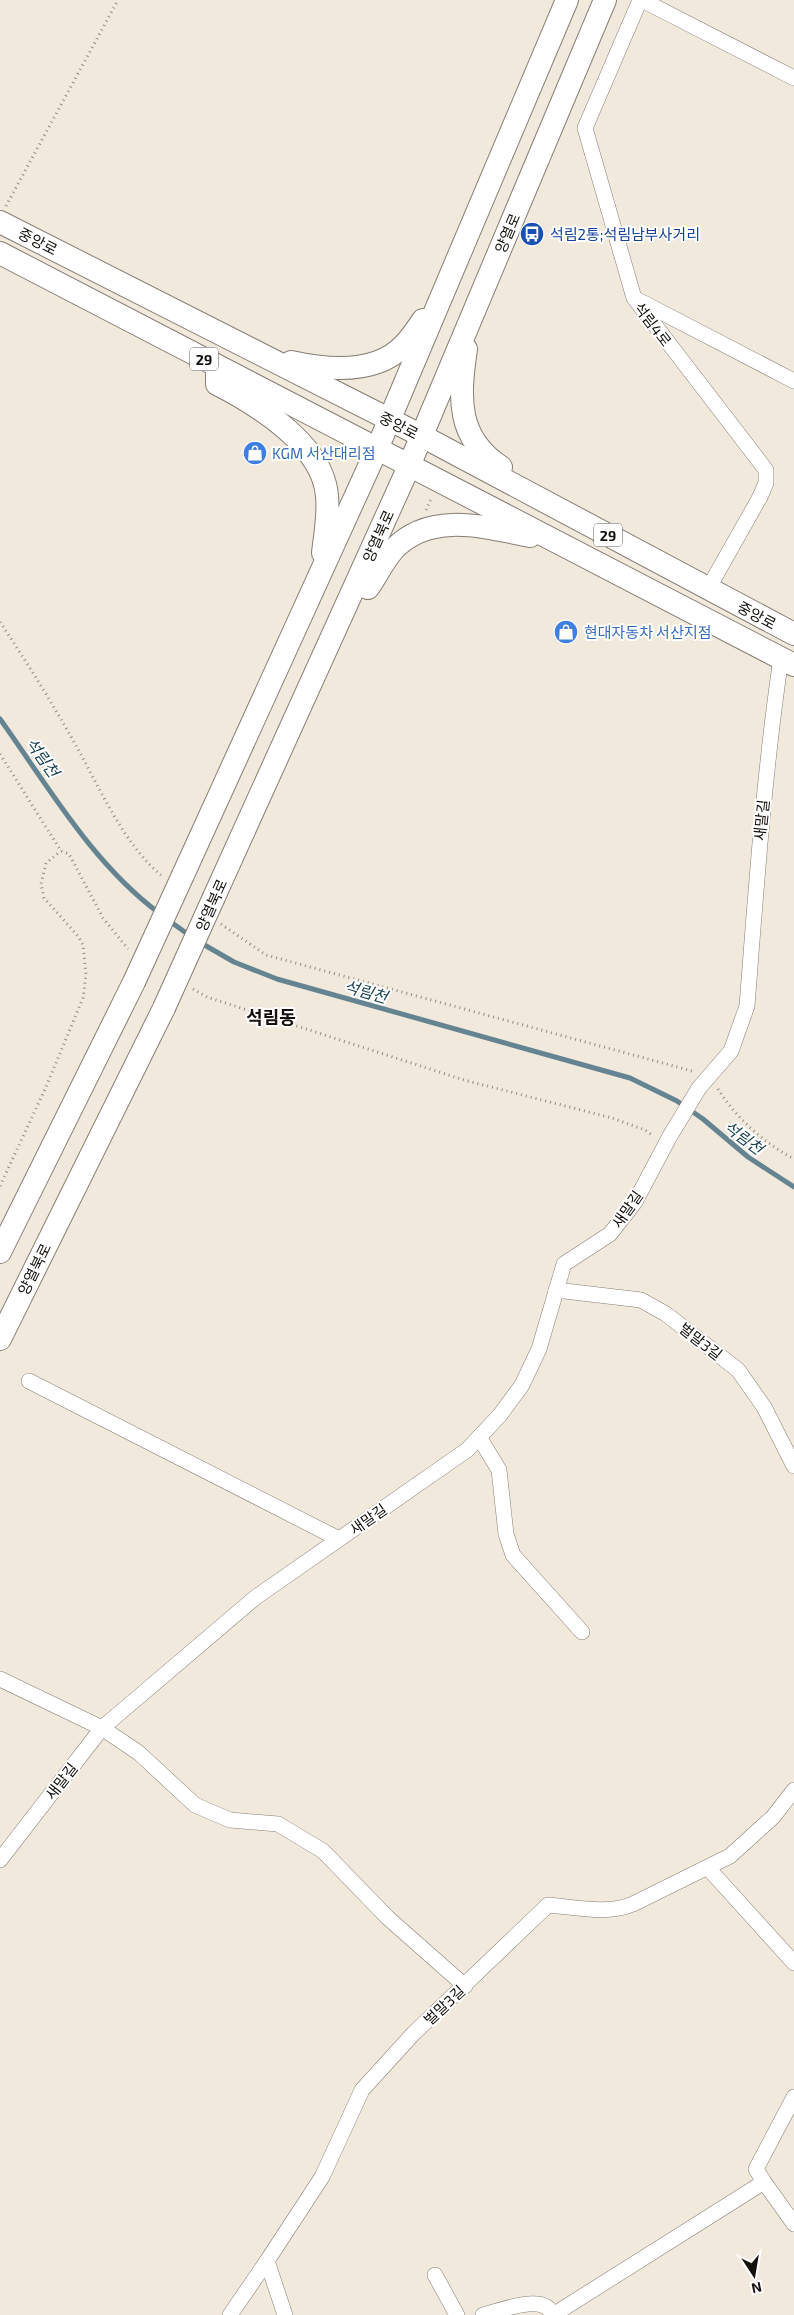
<svg xmlns="http://www.w3.org/2000/svg" width="794" height="2315" font-family="'Exo 2','Noto Sans KR',sans-serif">
	<style>
		.lines { fill: none; stroke-linecap: round; stroke-linejoin: round }
		.stream { stroke: #648491; stroke-width: 5 }
		.minor-casing { stroke: #867e73; stroke-width: 16 }
		.primary-casing { stroke: #867e73; stroke-width: 24 }
		.path { stroke: #918b83; stroke-width: 3; stroke-dasharray: 1 4; stroke-linecap: butt }
		.minor { stroke: #fff; stroke-width: 15 }
		.primary { stroke: #fff; stroke-width: 22 }
		.primary-bridge-casing { stroke: #867e73; stroke-width: 24; stroke-linecap: butt }
		.primary-bridge { stroke: #fff; stroke-width: 22 }
		.labels { text-anchor: middle; dominant-baseline: central; stroke-width: 4; stroke-linejoin: round; paint-order: stroke }
		.shield { fill: #fff; stroke: #5a5856; stroke-width: 1 }
		.shield-label { font-size: 14px; font-weight: bold; fill: #14110d }
		.street-label { font-size: 15px; fill: #14110d; stroke: #fff }
		.transit-label { font-size: 15px; fill: #164399; stroke: #fff; text-anchor: start }
		.shop-label { font-size: 15px; fill: #366cbe; stroke: #fff; text-anchor: start }
		.water-label { font-size: 16px; font-style: italic; fill: #153f4f; stroke: #fff }
		.quarter-label { font-size: 18px; font-weight: bold; fill: #14110d; stroke: #fff }
	</style>
	<rect width="100%" height="100%" fill="#f2e9dd"/>
	<g class="lines">
		<g class="stream">
			<path d="M0,719C48,786 92,863 159,913"/>
			<polyline points="168,920 189,935"/>
			<polyline points="201,943 234,962 277,979 630,1078 677,1101 703,1119 748,1157 794,1187"/>
		</g>
		<g class="minor-casing">
			<g id="minor">
				<polyline points="640,0 585,128 634,298 766,470 766,483 760,497 708,589"/>
				<polyline points="642,0 794,78"/>
				<polyline points="638,300 794,381"/>
				<polyline points="556,1290 641,1300 666,1314 738,1370 764,1407 794,1466"/>
				<polyline points="29,1381 339,1539"/>
				<polyline points="479,1437 499,1470 506,1534 513,1555 582,1632"/>
				<polyline points="0,1679 102,1728 139,1753 195,1805 230,1820 278,1824 323,1851 388,1918 465,1986"/>
				<path d="M0,1860L102,1728L256,1597L467,1450L500,1415L522,1385L539,1349L564,1264L610,1234L635,1202L670,1136L699,1088L731,1051L747,1006C756,890 764,774 781,658"/>
				<polyline points="708,1868 794,1963"/>
				<polyline points="764,2182 794,2224"/>
				<polyline points="435,2275 457,2315"/>
				<polyline points="230,2315 267,2261"/>
				<path d="M285,2315L267,2261L322,2177L362,2090L413,2034L548,1905C574,1907 608,1915 633,1904L730,1856L773,1817L794,1790"/>
				<path d="M483,2315C499,2311 546,2292 552,2315"/>
				<polyline points="553,2315 764,2182 756,2169 794,2097"/>
			</g>
		</g>
		<g class="primary-casing">
			<g id="primary">
				<polyline points="0,222 422,436 794,634"/>
				<polyline points="0,253 794,665"/>
				<path d="M466,349C459,397 456,438 501,467"/>
				<path d="M291,362C327,370 376,375 404,345C411,338 417,329 423,320"/>
				<path d="M217,366V384C258,405 323,445 327,496C329,515 325,535 323,553"/>
				<path d="M363,586L368,588C377,575 384,560 394,549C430,511 485,527 530,536"/>
				<polyline points="183,875 377,449 567,0"/>
				<polyline points="214,897 406,473 605,0"/>
				<polyline points="0,1252 134,982"/>
				<polyline points="0,1339 164,1008"/>
			</g>
		</g>
		<g class="path">
			<polyline points="6,206 118,0"/>
			<polyline points="426,510 432,497"/>
			<path d="M0,622C26,661 51,701 74,742C99,786 123,844 162,876"/>
			<polyline points="0,754 61,851 69,854 103,918 128,949"/>
			<polyline points="221,924 266,955 692,1071"/>
			<polyline points="193,989 207,997 464,1080 612,1118 645,1130 653,1136"/>
			<path d="M718,1089C736,1118 764,1143 794,1159"/>
			<polyline points="0,1186 46,1087 83,998 86,974 83,945 78,936 44,898 41,884 46,863 61,851"/>
		</g>
		<use href="#minor" class="minor"/>
		<use href="#primary" class="primary"/>
		<g class="primary-bridge-casing">
			<g id="primary-bridge">
				<polyline points="134,982 183,875"/>
				<polyline points="164,1008 214,897"/>
			</g>
		</g>
		<use href="#primary-bridge" class="primary-bridge"/>
	</g>
	<defs>
		<g id="bus-disc" transform="scale(1.25)"><circle r="9.5" fill="#1a4fb4" stroke="#fff"/><path d="M-5-6H5V4H4V6H2V4H-2V6H-4V4H-5ZM-3.5-4V0h7V-4ZM-3.5 1.2v1.5H-2V1.2ZM2 1.2v1.5H3.5V1.2Z" fill="#fff"/></g>
		<g id="shop-disc" transform="scale(1.25)"><circle r="9.5" fill="#3f7fe0" stroke="#fff"/><path d="M-5-2.5h2.3a2.7 3.5 0 0 1 5.4 0H5L5.5 6h-11ZM-1.5-2.5h3a1.5 2.3 0 0 0-3 0Z" fill="#fff"/></g>
	</defs>
	<g fill-rule="evenodd">
		<use href="#bus-disc" x="532" y="234"/>
		<use href="#shop-disc" x="255" y="453"/>
		<use href="#shop-disc" x="566" y="632"/>
	</g>
	<g class="labels">
		<g class="shield">
			<rect x="190" y="347.5" width="28" height="23" rx="4"/>
			<rect x="594" y="523.5" width="28" height="23" rx="4"/>
		</g>
		<g class="shield-label">
			<text x="204" y="359">29</text>
			<text x="608" y="535">29</text>
		</g>
		<g class="street-label">
			<text transform="translate(507 233) rotate(-67)">양열로</text>
			<text transform="translate(38 241) rotate(27)">중앙로</text>
			<text transform="translate(653 324) rotate(53)">석림4로</text>
			<text transform="translate(399 425) rotate(27)">중앙로</text>
			<text transform="translate(378 536) rotate(-66)">양열북로</text>
			<text transform="translate(757 615) rotate(28)">중앙로</text>
			<text transform="translate(761 820) rotate(-84)">새말길</text>
			<text transform="translate(211 905) rotate(-66)">양열북로</text>
			<text transform="translate(627 1209) rotate(-55)">새말길</text>
			<text transform="translate(34 1269) rotate(-64)">양열북로</text>
			<text transform="translate(701 1341) rotate(38)">벌말3길</text>
			<text transform="translate(368 1519) rotate(-35)">새말길</text>
			<text transform="translate(61 1781) rotate(-52)">새말길</text>
			<text transform="translate(444 2005) rotate(-43)">벌말3길</text>
		</g>
		<g class="transit-label">
			<text x="550" y="234">석림2통;석림남부사거리</text>
		</g>
		<g class="shop-label">
			<text x="272" y="453">KGM 서산대리점</text>
			<text x="584" y="632">현대자동차 서산지점</text>
		</g>
		<g class="water-label">
			<text transform="translate(43 757) rotate(54)">석림천</text>
			<text transform="translate(366 991) rotate(16)">석림천</text>
			<text transform="translate(744 1137) rotate(37)">석림천</text>
		</g>
		<g class="quarter-label">
			<text x="271" y="1017">석림동</text>
		</g>
	</g>
	<g transform="translate(754 2275) rotate(168)" stroke="#ffffff" stroke-width="4" paint-order="stroke">
	<path d="M0-4L9 19L0 12L-9 19Z" fill="#14110d"/>
	<text y="-8" font-size="14" font-weight="bold" text-anchor="middle" fill="#14110d">N</text>
	</g>
</svg>
